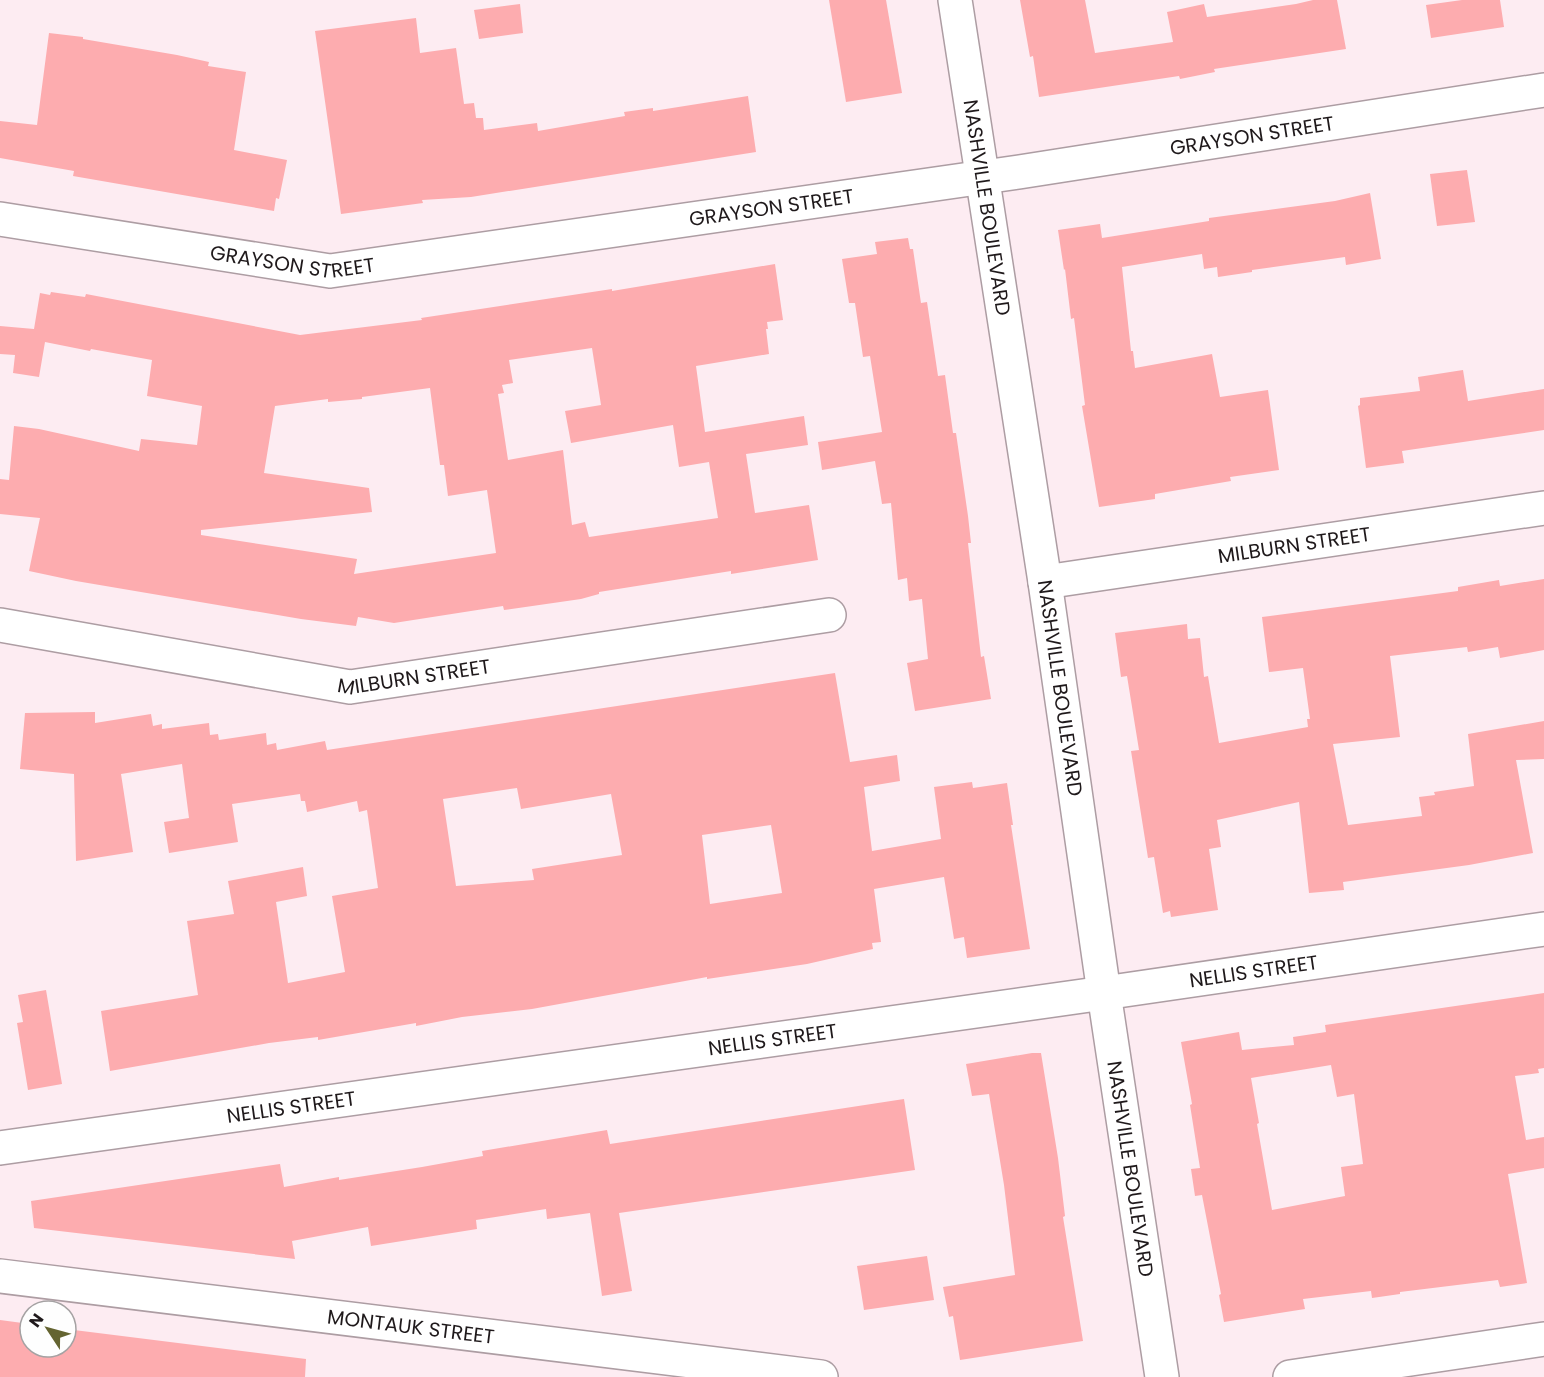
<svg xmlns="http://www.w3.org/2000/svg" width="1544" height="1377" font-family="Poppins,sans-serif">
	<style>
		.building { fill: #fdacaf; fill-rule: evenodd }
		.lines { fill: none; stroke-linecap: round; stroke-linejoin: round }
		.minor-casing { stroke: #ad9da3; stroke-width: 36 }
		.minor { stroke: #fff; stroke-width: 33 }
		.labels { text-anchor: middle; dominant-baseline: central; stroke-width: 5; stroke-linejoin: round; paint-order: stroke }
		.street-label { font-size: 20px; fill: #1f191b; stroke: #fefefe }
	</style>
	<rect width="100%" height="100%" fill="#fdecf2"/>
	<g class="building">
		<polygon points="829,0 886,0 902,93 846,102"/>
		<polygon points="1020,0 1085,0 1095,53 1173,42 1167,12 1204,4 1207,17 1296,4 1313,0 1337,0 1346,49 1214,69 1215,72 1180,79 1179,76 1039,97 1033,56 1030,57"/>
		<polygon points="1462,0 1500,0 1504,27 1431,38 1426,5"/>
		<polygon points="520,4 523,33 479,39 474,10"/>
		<polygon points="416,18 420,53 456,48 464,104 474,103 476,118 483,118 484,130 537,123 538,131 625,116 624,112 653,108 653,111 748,96 756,152 471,197 422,200 423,203 341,214 315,31"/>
		<polygon points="49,33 83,37 83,39 177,55 209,62 208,66 246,72 234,150 287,160 279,199 276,198 274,211 73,176 74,171 0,158 0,121 37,125"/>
		<polygon points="1467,170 1475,222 1437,226 1430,174"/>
		<polygon points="1370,193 1381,259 1346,265 1345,257 1252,270 1252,272 1218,277 1217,267 1204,269 1202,254 1122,267 1131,351 1133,351 1135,368 1212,354 1220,397 1268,390 1279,470 1230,477 1231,481 1155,494 1155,499 1099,507 1082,406 1085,405 1074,318 1071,319 1065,269 1064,270 1058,230 1100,224 1102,238 1209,221 1209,218 1335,201"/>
		<polygon points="908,238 910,249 913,249 921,303 927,302 938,376 945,375 953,433 956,433 968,516 971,543 968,543 981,657 984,656 991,699 915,711 907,663 928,659 922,599 909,601 907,578 898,580 891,503 882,504 875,461 822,470 818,442 882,432 870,356 863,357 855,303 849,303 842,259 877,254 875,242"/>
		<path d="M775,264L783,320L767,322L768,329H766L769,354L696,366L705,432L804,416L808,445L746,454L755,513L809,505L818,560L731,574V571L599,592V594L581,599L504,610L503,606L394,623L358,617L356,626L301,619L76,581L29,571L40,518L0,514V479L9,480L14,426L39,429L139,451L141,439L197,445L202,406L147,396L152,360L91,349L90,351L45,342L39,377L13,373L15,355L0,354V326L34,329L40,293L50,295L51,292L85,297L86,294L300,335L422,320L421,318L612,289V291ZM592,348L601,405L565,411L571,443L673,425L679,467L709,462L718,518L589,537L585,522L572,525L563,450L508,460L498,394L504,393L502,385L513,383L509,360ZM430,388L440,465H444L448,496L487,490L496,553L354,574L357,559L201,535V530L372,512L369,488L264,473L275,406L328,399V402L362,399V397Z"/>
		<polygon points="1463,370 1468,401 1544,389 1544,430 1402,451 1404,463 1366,468 1358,406 1360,405 1360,398 1420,391 1418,377"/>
		<polygon points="1544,579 1544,650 1500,658 1498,647 1468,652 1467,647 1390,656 1400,737 1333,744 1348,825 1422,816 1419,797 1435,795 1434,792 1474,786 1468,734 1544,721 1544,759 1516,760 1533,853 1469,865 1343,882 1344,890 1309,893 1299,802 1217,820 1221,847 1209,849 1218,910 1171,917 1170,911 1163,913 1154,857 1148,858 1131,751 1139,750 1127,676 1121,677 1115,633 1187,624 1188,639 1200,638 1204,677 1208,676 1219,743 1308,727 1307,719 1310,719 1303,668 1269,672 1262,617 1458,591 1458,587 1499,580 1500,586"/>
		<path d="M835,673L850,762L897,755L900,781L864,787L872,851L941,839L934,787L972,782L973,788L1007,783L1013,825H1011L1030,949L967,958L964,937L954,939L944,877L874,889L881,942L872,943L873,949L807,964L707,979V977L532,1009L462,1017L416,1026V1023L318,1040V1037L269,1043L110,1071L101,1011L198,995L187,921L234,914L228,881L303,867L307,896L276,902L288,983L345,972L332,896L378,888L367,810L359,812L357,801L307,812L305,801H301L300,794L232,804L238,842L169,853L164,822L189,818L182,764L121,774L133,852L76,861L74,774L20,769L25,713L95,712V723L151,714L153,726L162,724V729L209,723L210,735L218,734L219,740L266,733L267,745L276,743L277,750L325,741L327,750ZM517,788L521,809L611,794L622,855L532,869L534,880L456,886L443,799ZM771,825L782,893L710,904L702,835Z"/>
		<polygon points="46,990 62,1084 28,1090 17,1023 23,1022 18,995"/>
		<path d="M1544,993V1068L1538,1069L1539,1073L1515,1076L1526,1140L1544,1137V1168L1508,1174L1527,1283L1500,1287L1498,1280L1400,1292V1294L1372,1298L1371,1291L1303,1299L1305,1309L1224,1322L1219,1295L1221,1294L1202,1195L1195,1196L1191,1169L1200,1168L1190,1105L1192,1104L1181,1042L1239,1032L1242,1050L1294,1045L1293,1037L1326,1032L1325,1025ZM1331,1065L1337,1097L1354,1094L1363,1164L1341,1167L1345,1196L1272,1210L1257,1124L1259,1123L1251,1078Z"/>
		<polygon points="1032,1053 1041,1053 1058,1158 1065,1216 1063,1217 1083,1341 960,1360 953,1316 949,1317 943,1287 1015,1275 1004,1185 989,1094 972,1096 966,1064"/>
		<polygon points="904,1099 915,1170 619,1213 632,1291 602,1296 590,1213 547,1219 546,1209 476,1220 477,1229 371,1246 368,1227 292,1241 295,1259 34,1228 31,1201 280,1164 284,1187 339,1177 339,1180 422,1167 483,1156 482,1151 607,1130 610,1144"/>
		<polygon points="927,1256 934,1300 864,1310 857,1266"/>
		<polygon points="0,1320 30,1324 30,1347 66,1347 66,1329 306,1359 305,1377 0,1377"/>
	</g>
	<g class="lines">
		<g class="minor-casing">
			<g id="minor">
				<path id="s1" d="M955,0L1045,582L1104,993L1162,1377"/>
				<path id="s2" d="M0,219L330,271L1019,172L1544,90"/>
				<path id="s3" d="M1045,582L1544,508"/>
				<path id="s4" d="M0,625L350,687L829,615"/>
				<path id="s5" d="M0,1148L1104,993L1544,929"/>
				<path id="s6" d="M0,1276L821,1377"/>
				<polyline points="1290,1377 1544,1339"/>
			</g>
		</g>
		<use href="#minor" class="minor"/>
	</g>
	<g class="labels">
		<g class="street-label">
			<text stroke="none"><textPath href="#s2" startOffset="1266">GRAYSON STREET</textPath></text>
			<text stroke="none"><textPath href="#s2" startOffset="780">GRAYSON STREET</textPath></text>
			<text stroke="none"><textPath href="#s1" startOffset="210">NASHVILLE BOULEVARD</textPath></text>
			<text stroke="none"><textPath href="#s2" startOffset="296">GRAYSON STREET</textPath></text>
			<text stroke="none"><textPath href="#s3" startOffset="252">MILBURN STREET</textPath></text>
			<text stroke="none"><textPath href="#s4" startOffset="420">MILBURN STREET</textPath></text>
			<text stroke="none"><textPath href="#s1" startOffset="696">NASHVILLE BOULEVARD</textPath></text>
			<text stroke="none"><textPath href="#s5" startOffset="1266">NELLIS STREET</textPath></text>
			<text stroke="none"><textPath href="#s5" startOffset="780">NELLIS STREET</textPath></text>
			<text stroke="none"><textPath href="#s5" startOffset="294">NELLIS STREET</textPath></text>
			<text stroke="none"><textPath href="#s1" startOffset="1182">NASHVILLE BOULEVARD</textPath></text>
			<text stroke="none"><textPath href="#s6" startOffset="414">MONTAUK STREET</textPath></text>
		</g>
	</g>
	<g transform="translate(48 1329) rotate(306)"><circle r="28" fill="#fefefe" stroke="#a5a2a3" stroke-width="1.5"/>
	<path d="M0-4.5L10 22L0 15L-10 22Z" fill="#646431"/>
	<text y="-9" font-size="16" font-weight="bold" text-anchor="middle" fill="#1f191b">N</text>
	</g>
</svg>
